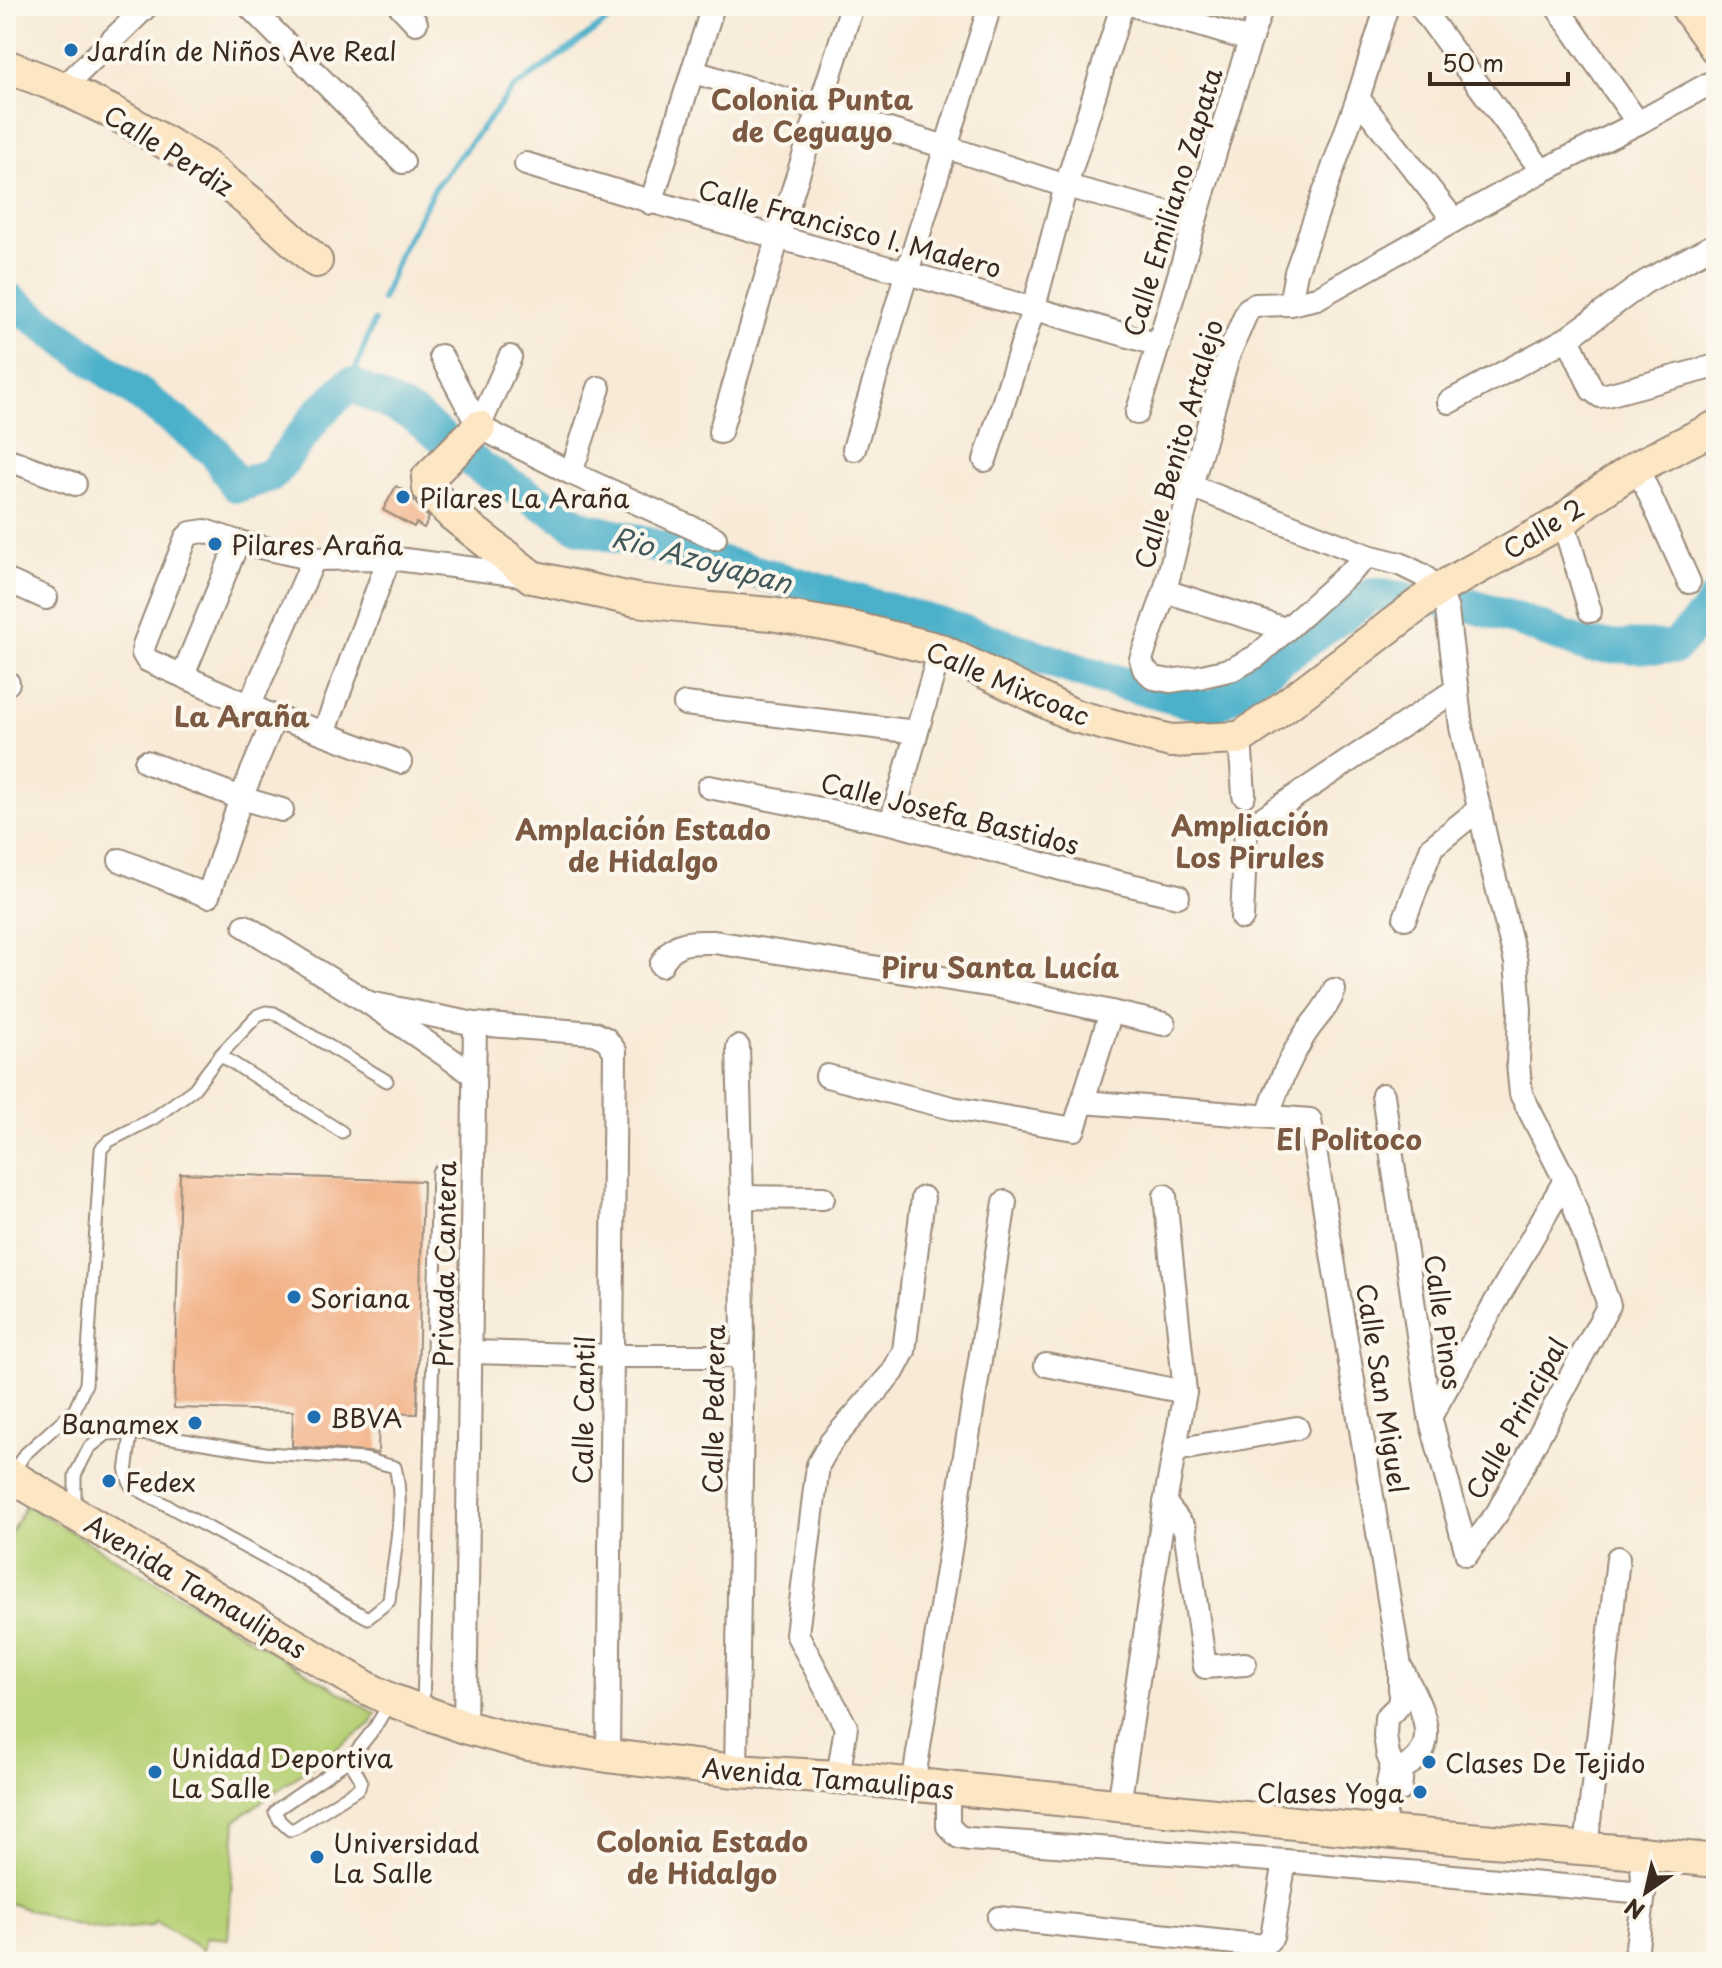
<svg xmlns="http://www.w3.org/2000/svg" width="1722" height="1968" font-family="'Playpen Sans',sans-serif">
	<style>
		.green { fill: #b7d176; stroke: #797e4a; stroke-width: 2 }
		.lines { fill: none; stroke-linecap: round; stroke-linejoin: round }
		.stream { stroke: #4bb0ca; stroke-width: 6 }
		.river { stroke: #4bb0ca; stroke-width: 34 }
		.building { fill: #f2b085 }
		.lane-casing { stroke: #9a8a7a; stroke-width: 15 }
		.street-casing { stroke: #9a8a7a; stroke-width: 26 }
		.secondary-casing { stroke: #9a8a7a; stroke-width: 36 }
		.lane { stroke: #fff; stroke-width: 11 }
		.street { stroke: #fff; stroke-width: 22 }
		.secondary { stroke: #fce6c4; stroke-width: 32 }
		.poi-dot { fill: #1f6fb2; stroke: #fbf7ec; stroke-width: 3 }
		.labels { text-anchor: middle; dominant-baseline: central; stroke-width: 8; stroke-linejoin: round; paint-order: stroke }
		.poi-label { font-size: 26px; fill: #3b2a1e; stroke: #fbf7ec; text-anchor: start }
		.street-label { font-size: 26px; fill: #3b2a1e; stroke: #fbf7ec }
		.neighbourhood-label { font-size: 28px; font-weight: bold; fill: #7b5942; stroke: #fbf7ec }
		.water-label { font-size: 28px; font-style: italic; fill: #41595a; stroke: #fbf7ec }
	</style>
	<rect width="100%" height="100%" fill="#fbf7ec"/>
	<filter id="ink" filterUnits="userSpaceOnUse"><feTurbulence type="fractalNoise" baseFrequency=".0125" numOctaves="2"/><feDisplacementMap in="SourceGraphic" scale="16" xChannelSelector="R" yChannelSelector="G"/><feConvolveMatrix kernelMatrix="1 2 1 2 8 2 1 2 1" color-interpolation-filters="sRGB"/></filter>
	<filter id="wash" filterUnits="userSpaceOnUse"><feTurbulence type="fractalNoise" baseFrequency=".006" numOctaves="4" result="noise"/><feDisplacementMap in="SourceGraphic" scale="32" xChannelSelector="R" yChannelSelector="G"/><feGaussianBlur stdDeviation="1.8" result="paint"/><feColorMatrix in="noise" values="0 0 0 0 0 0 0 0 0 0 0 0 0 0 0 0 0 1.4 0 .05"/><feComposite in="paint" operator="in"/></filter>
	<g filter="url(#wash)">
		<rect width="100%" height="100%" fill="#f8ead7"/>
		<polygon class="green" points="26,1505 376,1714 371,1724 236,1820 228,1939 206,1937 203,1950 155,1921 152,1926 105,1930 68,1923 6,1902 6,1541"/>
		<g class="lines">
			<g class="stream">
				<polyline points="382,300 400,253 436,186 512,90 628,6"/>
				<polyline points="350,384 374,321"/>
			</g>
			<g class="river">
				<polyline points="6,297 142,396 214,451 237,486 273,474 319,413 350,384 413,415 480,467 583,528 746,569 953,628 1096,676 1212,708 1373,594 1403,598"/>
				<polyline points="1446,603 1472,606 1516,619 1588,646 1675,647 1709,610 1716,598"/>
			</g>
		</g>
		<g id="blocks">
			<g class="building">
				<polygon points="396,486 412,495 414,501 429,518 424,528 416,523 414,527 383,510"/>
				<polygon points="180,1173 423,1181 417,1414 379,1413 378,1453 292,1446 293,1411 174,1408"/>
			</g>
		</g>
	</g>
	<g filter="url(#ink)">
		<use href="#blocks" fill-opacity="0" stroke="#9a8a7a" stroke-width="2"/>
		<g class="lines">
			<g class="lane-casing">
				<g id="lane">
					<polyline points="220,1055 342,1132"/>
					<polyline points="13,1472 24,1455 75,1409 86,1384 101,1149 109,1141 154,1118 194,1089 220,1055 258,1015 266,1012 274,1013 387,1081"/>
					<path d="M78,1507L75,1499V1475L89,1448L107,1434L131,1433L166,1437L265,1453L365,1459L395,1467C406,1509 393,1558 389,1601L368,1618L341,1603L307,1581L131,1486L126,1473L131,1433"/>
					<polyline points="423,1707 438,1172"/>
					<polyline points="349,1760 361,1780 359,1788 296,1828 290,1830 280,1821 275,1812 279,1808 349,1760 374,1729 389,1704"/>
				</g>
			</g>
			<g class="street-casing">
				<g id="street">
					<polyline points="249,6 403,162"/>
					<polyline points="400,6 416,23"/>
					<polyline points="1136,6 1250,40"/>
					<polyline points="1420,6 1542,171"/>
					<polyline points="1556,6 1638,123"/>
					<polyline points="694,72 946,147 1066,186 1195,220"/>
					<polyline points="63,88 147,6"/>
					<polyline points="1358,98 1454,220"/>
					<path d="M526,164C736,229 949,282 1159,345"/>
					<polyline points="651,203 713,6"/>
					<polyline points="1290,304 1296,272 1358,98 1387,6"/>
					<polyline points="1568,338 1592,390 1600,396 1607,395 1716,366"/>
					<polyline points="441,356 479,427 571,473 715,538"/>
					<polyline points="1449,402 1568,338 1645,282 1716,244"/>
					<path d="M1137,413C1181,278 1215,140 1262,6"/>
					<polyline points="479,427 510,357"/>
					<polyline points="720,432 778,237 852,6"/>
					<polyline points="854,449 907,272 990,6"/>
					<polyline points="6,459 75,484"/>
					<polyline points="985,460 1034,307 1066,186 1122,6"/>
					<polyline points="1637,467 1689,582"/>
					<polyline points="571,473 599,388"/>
					<polyline points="1191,486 1368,556"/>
					<polyline points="1563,521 1590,611"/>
					<polyline points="6,580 46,598"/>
					<polyline points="1165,591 1285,629"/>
					<polyline points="183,675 238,542"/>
					<polyline points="6,682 8,683"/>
					<polyline points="250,704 314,559"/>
					<polyline points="685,704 916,732"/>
					<polyline points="324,733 389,558"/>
					<polyline points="1240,738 1244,795"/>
					<polyline points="146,762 241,798 282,810"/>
					<polyline points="400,762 310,728 275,717 147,660 143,653 144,645 186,538 191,533 205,531 238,542 314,559 389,558 530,576"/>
					<polyline points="709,787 891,823 1061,869 1178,896"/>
					<polyline points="891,823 940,650"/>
					<polyline points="120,860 208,896 241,798 275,717"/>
					<polyline points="1242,918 1246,829 1457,689"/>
					<polyline points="1405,918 1432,847 1479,809"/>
					<polyline points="245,926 369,1003 474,1075"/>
					<path d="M661,965C674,940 688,942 714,942L1000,987L1164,1024"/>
					<polyline points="369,1003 475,1024 594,1033 606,1039 615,1051 608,1756"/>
					<polyline points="827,1076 952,1108 1074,1129 1111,1012"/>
					<polyline points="1383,1095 1430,1417 1467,1554"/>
					<polyline points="1083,1102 1310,1120 1400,1666 1400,1699 1398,1706 1386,1718 1385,1736 1388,1755 1392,1765 1388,1783 1383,1832"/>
					<path d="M1268,1116C1277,1087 1286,1065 1302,1039C1312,1021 1327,1010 1334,990"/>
					<polyline points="742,1197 823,1198"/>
					<polyline points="471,1352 612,1356 743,1356"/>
					<polyline points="1046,1365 1185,1392"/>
					<polyline points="1430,1417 1565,1180"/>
					<polyline points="1176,1450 1297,1428"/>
					<polyline points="1165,1503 1185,1529 1205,1667 1245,1664"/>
					<polyline points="1467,1554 1498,1512 1609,1305 1565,1180 1521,1094 1518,1064 1520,1009 1516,962 1493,871 1461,727 1447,610 1439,589 1422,575 1400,564 1368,556 1257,656 1233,669 1198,677 1170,681 1154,678 1144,669 1141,659 1165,591 1191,486 1228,356 1248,309 1255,305 1290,304 1317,298 1542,171 1638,123 1716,80"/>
					<polyline points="465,1727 475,1024"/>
					<polyline points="736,1771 743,1356 742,1197 738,1047"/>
					<polyline points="838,1777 846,1727 797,1634 818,1465 831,1442 893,1372 904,1351 923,1198"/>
					<polyline points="913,1785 1005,1202"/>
					<polyline points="948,1788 948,1826 959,1837 969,1839 1285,1861 1644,1893"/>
					<path d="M1400,1790L1402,1769C1407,1766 1414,1762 1418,1757C1439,1732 1414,1695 1403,1671"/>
					<polyline points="1119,1805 1165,1503 1185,1392 1165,1196"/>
					<polyline points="1586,1849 1618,1558"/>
					<polyline points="999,1918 1264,1946 1272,1937 1285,1861"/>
					<polyline points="1635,1962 1644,1893 1641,1853"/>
				</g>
			</g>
			<g class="secondary-casing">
				<g id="secondary">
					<polyline points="1686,6 1716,48"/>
					<polyline points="6,66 63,88 116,114 204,165 261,211 316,261"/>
					<polyline points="479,427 428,478 429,489 437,499 453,515 532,577 636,600 711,609 771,614 857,629 940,650 1075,716 1171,741 1240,738 1272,716 1439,589 1563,521 1587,501 1637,467 1716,427"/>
					<polyline points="6,1473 367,1688 391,1700 465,1727 528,1744 608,1756 736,1771 838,1777 1394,1833 1641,1853 1716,1861"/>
				</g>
			</g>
			<use href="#lane" class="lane"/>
			<use href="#street" class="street"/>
			<use href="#secondary" class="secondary"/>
		</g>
	</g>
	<g class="poi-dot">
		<circle cx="71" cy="50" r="8"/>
		<circle cx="403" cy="497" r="8"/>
		<circle cx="215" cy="544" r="8"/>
		<circle cx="294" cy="1297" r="8"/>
		<circle cx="314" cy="1417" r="8"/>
		<circle cx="195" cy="1423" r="8"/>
		<circle cx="109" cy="1481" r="8"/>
		<circle cx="1429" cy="1762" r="8"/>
		<circle cx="155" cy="1772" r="8"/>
		<circle cx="1420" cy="1792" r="8"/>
		<circle cx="317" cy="1857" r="8"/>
	</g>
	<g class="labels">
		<g class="poi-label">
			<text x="87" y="50">Jardín de Niños Ave Real</text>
			<text x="419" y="497">Pilares La Araña</text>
			<text x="231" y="544">Pilares Araña</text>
			<text x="310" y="1297">Soriana</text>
			<text x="330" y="1417">BBVA</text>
			<text x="179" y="1423" text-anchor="end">Banamex</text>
			<text x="125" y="1481">Fedex</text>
			<text x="171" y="1757">Unidad Deportiva<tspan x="171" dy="30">La Salle</tspan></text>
			<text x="1445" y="1762">Clases De Tejido</text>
			<text x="1404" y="1792" text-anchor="end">Clases Yoga</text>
			<text x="333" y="1842">Universidad<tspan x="333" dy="30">La Salle</tspan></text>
		</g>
		<g class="street-label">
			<text transform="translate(169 150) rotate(32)">Calle Perdiz</text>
			<text transform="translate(1172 202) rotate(-73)">Calle Emiliano Zapata</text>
			<text transform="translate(850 228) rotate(15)">Calle Francisco I. Madero</text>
			<text transform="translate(1178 444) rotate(-74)">Calle Benito Artalejo</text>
			<text transform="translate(1543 528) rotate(-32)">Calle 2</text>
			<text transform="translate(1008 683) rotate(23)">Calle Mixcoac</text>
			<text transform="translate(950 813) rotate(14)">Calle Josefa Bastidos</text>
			<text transform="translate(444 1264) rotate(-89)">Privada Cantera</text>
			<text transform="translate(1444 1322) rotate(82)">Calle Pinos</text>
			<text transform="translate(1383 1388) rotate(81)">Calle San Miguel</text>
			<text transform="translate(713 1409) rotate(-89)">Calle Pedrera</text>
			<text transform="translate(583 1410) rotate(-89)">Calle Cantil</text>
			<text transform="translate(1516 1418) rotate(-61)">Calle Principal</text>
			<text transform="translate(196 1586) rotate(31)">Avenida Tamaulipas</text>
			<text transform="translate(828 1778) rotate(5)">Avenida Tamaulipas</text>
		</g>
		<g class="neighbourhood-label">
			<text x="812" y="98">Colonia Punta<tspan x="812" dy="32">de Ceguayo</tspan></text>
			<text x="242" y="715">La Araña</text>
			<text x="1250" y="824">Ampliación<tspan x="1250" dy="32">Los Pirules</tspan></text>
			<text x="643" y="828">Amplación Estado<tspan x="643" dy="32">de Hidalgo</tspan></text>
			<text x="1000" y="966">Piru Santa Lucía</text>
			<text x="1349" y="1138">El Politoco</text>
			<text x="702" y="1840">Colonia Estado<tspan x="702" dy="32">de Hidalgo</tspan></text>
		</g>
		<g class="water-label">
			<text transform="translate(702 559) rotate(15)">Rio Azoyapan</text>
		</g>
	</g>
	<rect width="1722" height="1968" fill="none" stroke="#fbf7ec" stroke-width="32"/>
	<g transform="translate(1646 1892) rotate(214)" stroke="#fbf7ec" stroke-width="6" paint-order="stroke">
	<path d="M0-6L14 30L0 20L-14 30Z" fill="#3b2a1e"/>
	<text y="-12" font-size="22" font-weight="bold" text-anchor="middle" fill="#3b2a1e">N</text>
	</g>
	<path d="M1430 72v12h138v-12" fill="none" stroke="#3b2a1e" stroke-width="4"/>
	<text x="1442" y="72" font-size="24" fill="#3b2a1e" stroke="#fbf7ec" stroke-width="6" paint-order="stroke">50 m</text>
</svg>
